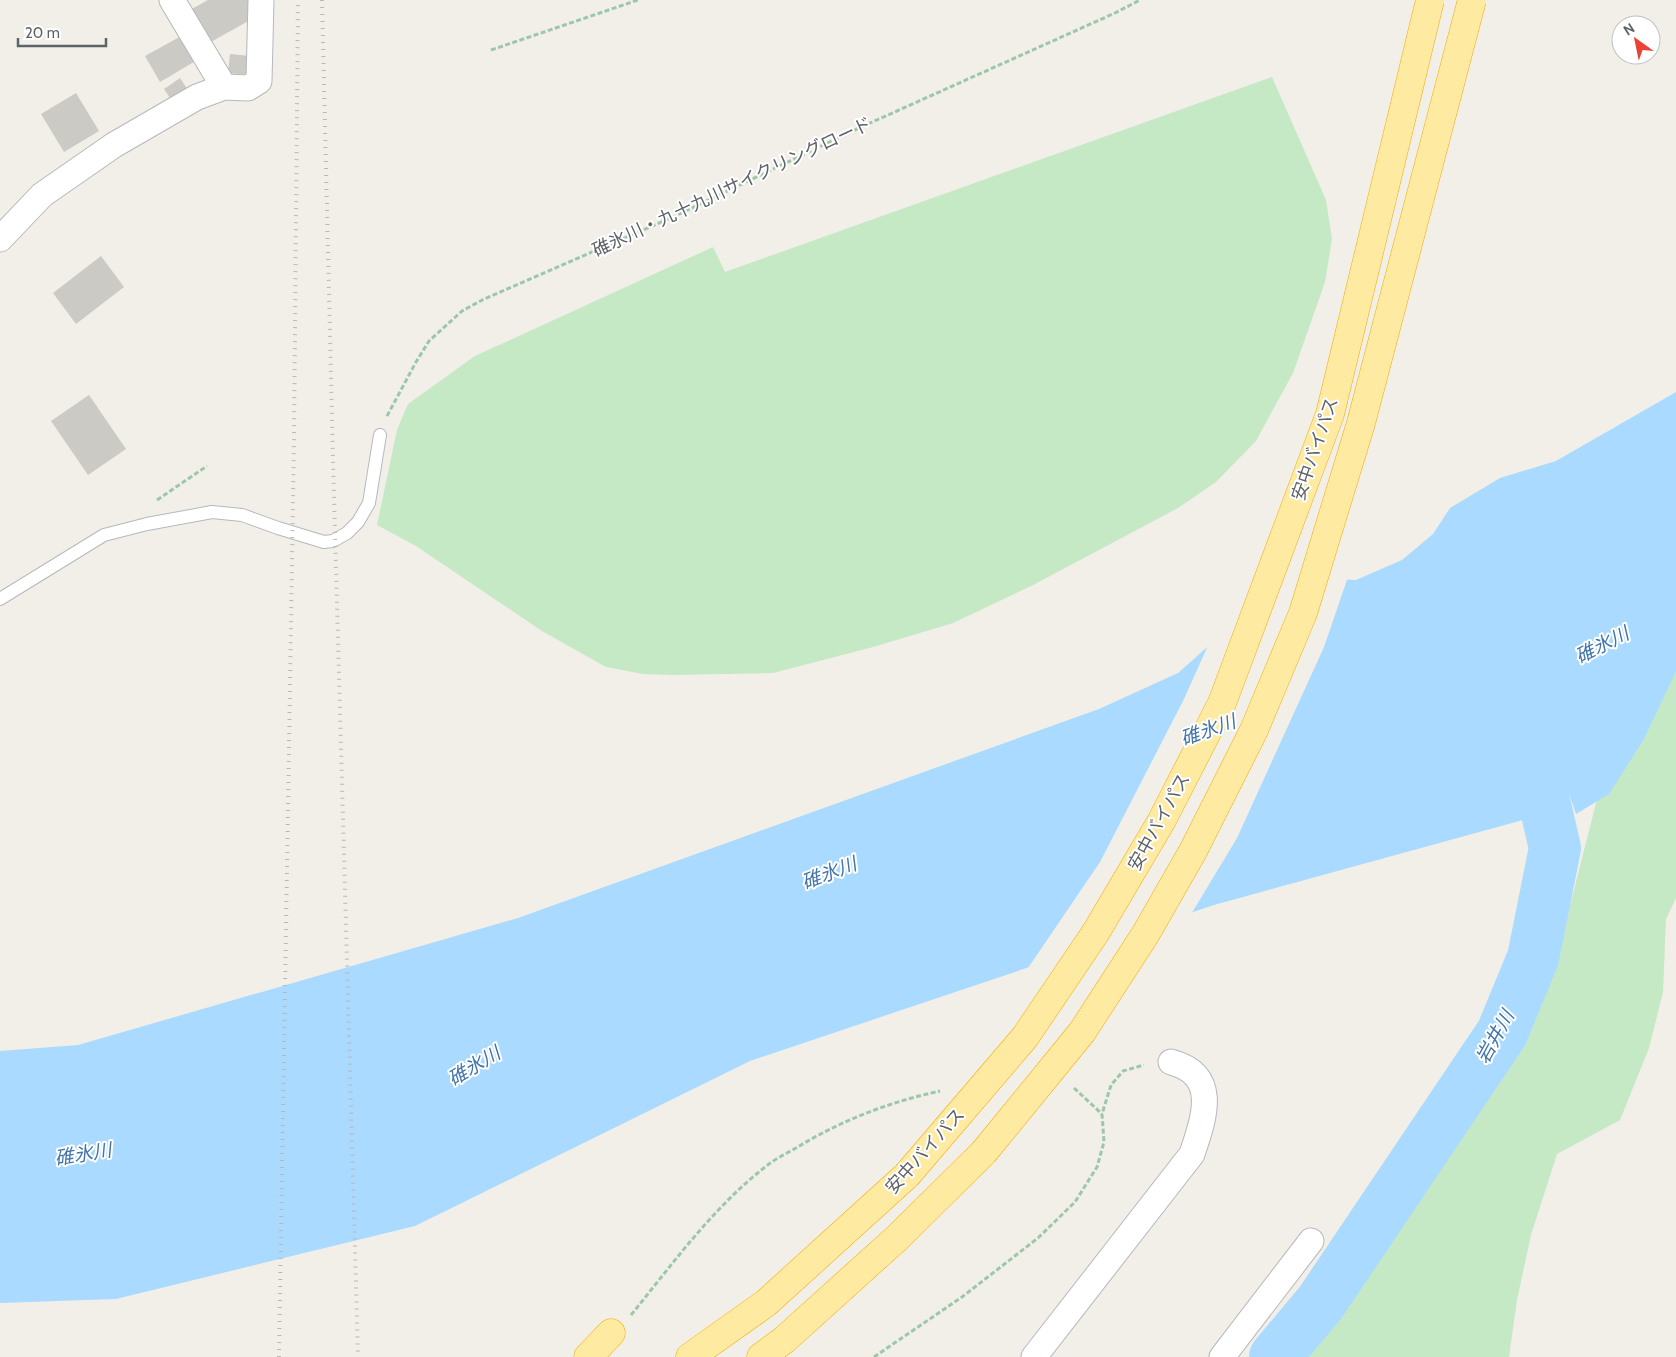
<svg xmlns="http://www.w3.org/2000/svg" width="1676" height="1357" font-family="Cabin,'Noto Sans JP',sans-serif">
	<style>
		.green { fill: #c5e8c5 }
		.water { fill: #aadaff }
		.pier { fill: #f1efe8 }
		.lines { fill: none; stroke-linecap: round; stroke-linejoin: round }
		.river { stroke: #aadaff; stroke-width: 52 }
		.building { fill: #cccac5 }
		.service-casing { stroke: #b5b8bc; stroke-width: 14 }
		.minor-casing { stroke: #b5b8bc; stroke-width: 27 }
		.trunk-casing { stroke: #f9ab00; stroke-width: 29 }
		.path { stroke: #9cc7a9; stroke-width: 3; stroke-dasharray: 5 2.5; stroke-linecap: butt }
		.service { stroke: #fff; stroke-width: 12 }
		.minor { stroke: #fff; stroke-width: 25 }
		.trunk { stroke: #feeaa1; stroke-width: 28 }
		.rail { stroke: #b6b7b8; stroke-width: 4; stroke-dasharray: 1 6; stroke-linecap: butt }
		.trunk-bridge-casing { stroke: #f9ab00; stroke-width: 29; stroke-linecap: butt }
		.trunk-bridge { stroke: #feeaa1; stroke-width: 28 }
		.labels { text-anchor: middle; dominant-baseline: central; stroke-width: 4; stroke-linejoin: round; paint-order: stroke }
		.street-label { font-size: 18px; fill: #5f6368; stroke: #fff }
		.water-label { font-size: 19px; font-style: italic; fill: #4174aa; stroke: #fff }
	</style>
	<rect width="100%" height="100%" fill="#f1efe8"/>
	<g class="green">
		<polygon points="1272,77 1326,200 1332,239 1325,282 1293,373 1256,441 1216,482 1178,508 1033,585 953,623 873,647 773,673 674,675 643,674 606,667 542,631 416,546 377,525 397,430 408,404 475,356 713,247 725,272"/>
		<polygon points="1676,670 1676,898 1666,919 1663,992 1649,1048 1620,1120 1557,1154 1531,1235 1517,1300 1509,1357 1294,1357 1374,1238 1499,1069 1564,929 1606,764"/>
	</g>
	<polygon class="water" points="1676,392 1676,671 1644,739 1609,794 1576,814 1565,782 1543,796 1523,820 1214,905 750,1061 415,1226 116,1299 0,1303 0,1051 78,1045 518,918 1099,709 1178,673 1231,626 1296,577 1356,580 1402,560 1433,534 1450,508 1500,478 1556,461"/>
	<polygon class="pier" points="1295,575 1348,577 1324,647 1237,838 1190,916 1026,971 1100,862 1184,699 1210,641 1229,624"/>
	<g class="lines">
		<polyline class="river" points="1275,1357 1321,1302 1502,1033 1533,958 1555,848 1543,796 1543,752 1549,725"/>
	</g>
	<g class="building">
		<polygon points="208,0 251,0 259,15 209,43 190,10"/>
		<polygon points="185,34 199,59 160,82 145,56"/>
		<polygon points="230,54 251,56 249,75 228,73"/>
		<polygon points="180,78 192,96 176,107 164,89"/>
		<polygon points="76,93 99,131 64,152 41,114"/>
		<polygon points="101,256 124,287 76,324 53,293"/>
		<polygon points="89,395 126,449 88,475 51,421"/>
	</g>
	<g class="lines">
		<g class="service-casing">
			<polyline id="service" points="0,599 104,535 147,524 212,512 242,515 278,528 324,542 333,541 347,533 358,522 369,503 380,435"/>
		</g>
		<g class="minor-casing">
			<g id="minor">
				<polyline points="172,0 224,87"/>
				<polyline points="0,239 42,195 114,145 197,97 224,87 248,88 259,81 261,0"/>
				<path d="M1034,1357L1192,1154C1204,1118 1220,1075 1171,1062"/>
				<polyline points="1222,1357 1311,1241"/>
			</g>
		</g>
		<g class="trunk-casing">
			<g id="trunk">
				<polyline points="588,1357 611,1333"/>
				<polyline points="690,1357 766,1303 907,1175"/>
				<polyline points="761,1357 784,1340 897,1238 984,1152"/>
			</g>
		</g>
		<g class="path">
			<polyline points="491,50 638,0"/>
			<polyline points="387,416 416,362 429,341 462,311 484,299 673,217 859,128 1115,13 1140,0"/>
			<polyline points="157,500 207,466"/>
			<polyline points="1074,1088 1102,1114"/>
			<path d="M631,1315C674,1262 715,1205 769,1164C777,1158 787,1153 796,1148C840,1121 889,1102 940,1091"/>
			<polyline points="874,1357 962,1297 1038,1238 1075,1202 1097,1167 1104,1142 1102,1114 1111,1085 1123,1071 1144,1065"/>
		</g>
		<use href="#service" class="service"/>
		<use href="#minor" class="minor"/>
		<use href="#trunk" class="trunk"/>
		<g class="rail">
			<polyline points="322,0 333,459 358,1357"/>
			<polyline points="279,1357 294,441 298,0"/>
		</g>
		<g class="trunk-bridge-casing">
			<g id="trunk-bridge">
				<polyline points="984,1152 1082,1032 1145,935 1193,851 1254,730 1303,613 1361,423 1472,0"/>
				<polyline points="907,1175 1025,1037 1096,932 1162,820 1222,703 1330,414 1430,0"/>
			</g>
		</g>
		<use href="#trunk-bridge" class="trunk-bridge"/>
	</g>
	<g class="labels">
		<g class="street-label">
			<text transform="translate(732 187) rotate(-25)">碓氷川・九十九川サイクリングロード</text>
			<text transform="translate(1315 449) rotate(-71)">安中バイパス</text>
			<text transform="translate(1159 822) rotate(-61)">安中バイパス</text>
			<text transform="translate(925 1151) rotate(-48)">安中バイパス</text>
		</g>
		<g class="water-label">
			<text transform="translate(1602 645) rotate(-27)">碓氷川</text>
			<text transform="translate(1208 730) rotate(-19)">碓氷川</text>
			<text transform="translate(829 873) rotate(-21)">碓氷川</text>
			<text transform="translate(1495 1037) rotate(-61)">岩井川</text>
			<text transform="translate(474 1066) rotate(-31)">碓氷川</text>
			<text transform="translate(83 1154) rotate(-9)">碓氷川</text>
		</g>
	</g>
	<g transform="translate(1636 40) rotate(327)"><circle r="24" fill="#ffffff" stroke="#bfc1c3"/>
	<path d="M0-4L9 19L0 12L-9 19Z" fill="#ea4335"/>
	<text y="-8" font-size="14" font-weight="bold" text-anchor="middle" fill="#5f6368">N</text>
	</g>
	<path d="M18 38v8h88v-8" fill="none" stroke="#5f6368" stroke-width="2.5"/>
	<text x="25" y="38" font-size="15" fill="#5f6368" stroke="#ffffff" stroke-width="4" paint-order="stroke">20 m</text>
</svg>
